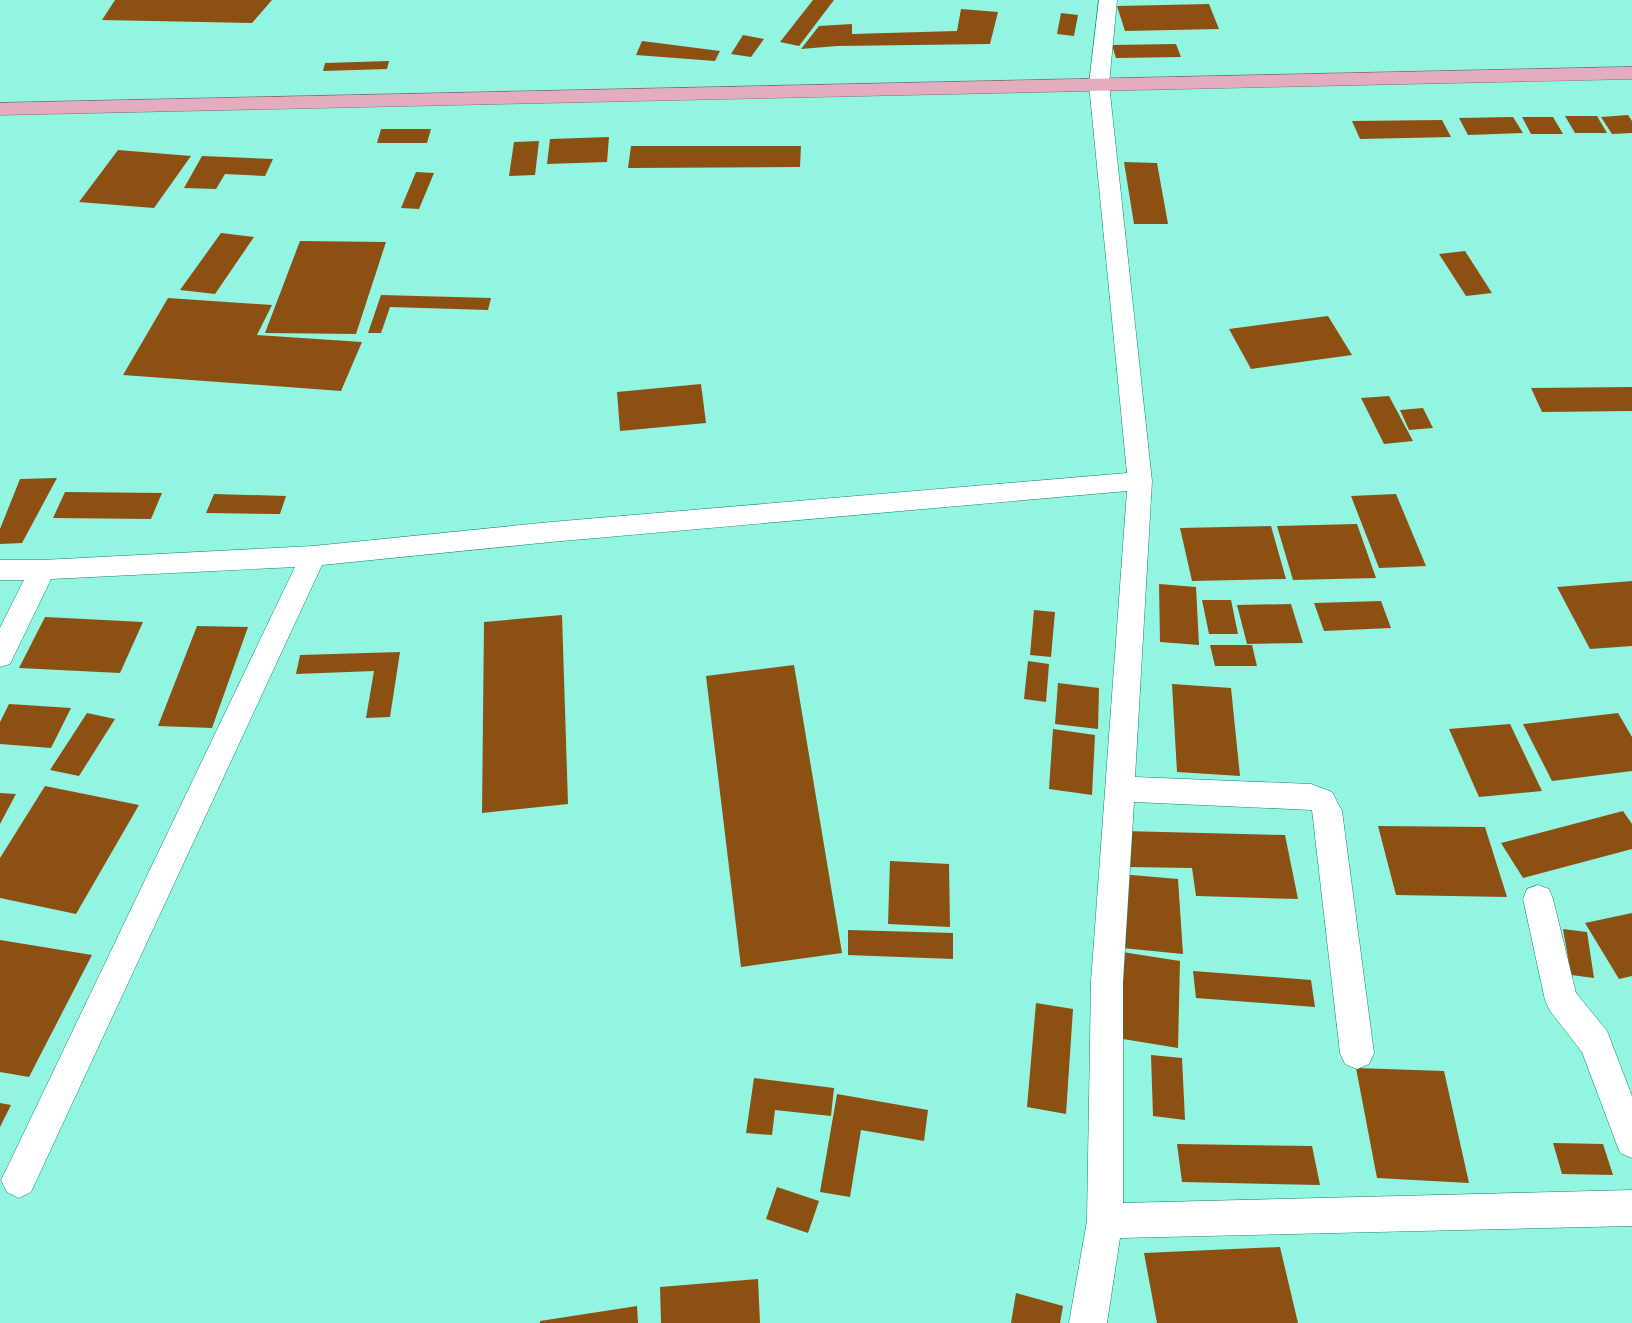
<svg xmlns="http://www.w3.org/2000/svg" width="1632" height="1323" font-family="Poppins,sans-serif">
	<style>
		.building { fill: #8d5013 }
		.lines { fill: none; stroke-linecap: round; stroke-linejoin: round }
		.minor-casing { stroke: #0f8675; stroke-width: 1 }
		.major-casing { stroke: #8e6374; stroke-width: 1 }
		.minor { fill: #fff; fill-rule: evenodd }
		.major { fill: #e3adbf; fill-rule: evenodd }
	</style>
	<rect width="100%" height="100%" fill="#92f5e1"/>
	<g class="building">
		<polygon points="115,0 272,0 252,23 102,20"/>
		<polygon points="813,0 834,0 799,46 780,42"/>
		<polygon points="1209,4 1219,29 1125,31 1117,6"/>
		<polygon points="961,9 998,12 990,44 837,46 801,49 819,26 852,24 852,34 957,31"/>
		<polygon points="1061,13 1078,15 1074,36 1057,34"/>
		<polygon points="743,35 764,39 751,57 731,54"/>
		<polygon points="642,41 720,51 715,61 636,55"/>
		<polygon points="1176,44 1181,57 1116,58 1112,45"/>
		<polygon points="389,61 387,69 323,71 325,63"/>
		<polygon points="1628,115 1632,121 1632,133 1612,134 1601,117"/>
		<polygon points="1565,116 1597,116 1607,133 1575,133"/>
		<polygon points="1513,117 1523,133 1468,135 1459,118"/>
		<polygon points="1522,117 1553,117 1563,134 1531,134"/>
		<polygon points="1442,120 1451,137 1360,139 1352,121"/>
		<polygon points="381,129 431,129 427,143 377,143"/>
		<polygon points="609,137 607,162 547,164 550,139"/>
		<polygon points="539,141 535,175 509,176 514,142"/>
		<polygon points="631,146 801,146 800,167 628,168"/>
		<polygon points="118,150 191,156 154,208 79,202"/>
		<polygon points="202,156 273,159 265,176 225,174 216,189 184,188"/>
		<polygon points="1124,162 1157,163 1168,224 1134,224"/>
		<polygon points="416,172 434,173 419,209 401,208"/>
		<polygon points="221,233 254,237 215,294 180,290"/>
		<polygon points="300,241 386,242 356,334 265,333"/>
		<polygon points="1465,251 1492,293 1466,296 1439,254"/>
		<polygon points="381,295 491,298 488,310 390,307 381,333 368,333"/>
		<polygon points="168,298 272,305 257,335 362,342 341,391 123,375"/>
		<polygon points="1328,316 1352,355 1251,369 1229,329"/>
		<polygon points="701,384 706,423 620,431 617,392"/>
		<polygon points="1632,387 1632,411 1542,412 1531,388"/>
		<polygon points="1389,396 1413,441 1384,444 1361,398"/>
		<polygon points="1423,408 1433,428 1409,430 1400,410"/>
		<polygon points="57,478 22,543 0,544 0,529 20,479"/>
		<polygon points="65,492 162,493 151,519 53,518"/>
		<polygon points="214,494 286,496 280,514 206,513"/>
		<polygon points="1396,494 1426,566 1379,568 1351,496"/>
		<polygon points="1357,524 1376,578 1293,580 1277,526"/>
		<polygon points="1271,526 1286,579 1192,581 1180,528"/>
		<polygon points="1632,581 1632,646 1590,649 1557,587"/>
		<polygon points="1159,584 1196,587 1199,645 1160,642"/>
		<polygon points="1202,600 1231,600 1238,634 1209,634"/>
		<polygon points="1381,601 1391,628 1324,631 1314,603"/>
		<polygon points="1291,604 1303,643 1247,644 1237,605"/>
		<polygon points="1034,610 1055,612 1051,657 1030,655"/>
		<polygon points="562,615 568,804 482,813 484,622"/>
		<polygon points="45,617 143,622 120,673 19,668"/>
		<polygon points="197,626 248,627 212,728 158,726"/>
		<polygon points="1210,645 1252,645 1257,666 1215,666"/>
		<polygon points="400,652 390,717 366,718 374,671 296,674 300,655"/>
		<polygon points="1028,661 1049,664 1046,702 1024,699"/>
		<polygon points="794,665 842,953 741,967 706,676"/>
		<polygon points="1058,683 1099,688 1098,729 1055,724"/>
		<polygon points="1172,684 1231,688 1240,776 1177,772"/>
		<polygon points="9,704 71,708 51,748 0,744 0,722"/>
		<polygon points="87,713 115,719 79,776 50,770"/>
		<polygon points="1618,713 1632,737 1632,771 1552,781 1523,724"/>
		<polygon points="1510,724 1542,791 1479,797 1449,729"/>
		<polygon points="1053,729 1095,735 1092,795 1049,789"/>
		<polygon points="45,786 139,805 76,914 0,898 0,858"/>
		<polygon points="0,793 16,794 0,824"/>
		<polygon points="1623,811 1632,824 1632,849 1523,878 1501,843"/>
		<polygon points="1378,826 1485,827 1507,897 1396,895"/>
		<polygon points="1123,831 1285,835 1298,899 1196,896 1192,868 1127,867"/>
		<polygon points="890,861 949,864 950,927 888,924"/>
		<polygon points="1120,874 1178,879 1183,954 1122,948"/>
		<polygon points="1632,913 1632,976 1619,979 1585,923"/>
		<polygon points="1563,929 1587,932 1594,978 1571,975"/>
		<polygon points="848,930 953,933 953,959 848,955"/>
		<polygon points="0,940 92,955 29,1077 0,1072"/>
		<polygon points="1122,952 1180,961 1178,1048 1117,1038"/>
		<polygon points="1193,971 1311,980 1315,1007 1196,998"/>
		<polygon points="1036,1003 1073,1009 1066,1114 1027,1107"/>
		<polygon points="1151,1055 1182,1058 1185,1120 1153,1116"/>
		<polygon points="1356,1068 1444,1071 1469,1183 1377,1178"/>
		<polygon points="754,1078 834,1088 831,1116 775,1110 772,1135 746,1133"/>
		<polygon points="837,1094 928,1110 924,1141 861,1130 850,1197 820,1192"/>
		<polygon points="0,1103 11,1105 0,1127"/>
		<polygon points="1553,1143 1603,1144 1613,1175 1562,1174"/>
		<polygon points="1177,1144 1312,1146 1320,1185 1182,1182"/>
		<polygon points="777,1187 819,1201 808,1233 766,1219"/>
		<polygon points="1280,1247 1298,1323 1157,1323 1144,1253"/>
		<polygon points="758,1279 760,1323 661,1323 660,1287"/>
		<polygon points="1016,1293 1063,1306 1060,1323 1011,1323"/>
		<polygon points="637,1306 638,1323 540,1323 540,1321"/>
	</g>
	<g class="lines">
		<g class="minor-casing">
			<g id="minor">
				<polygon points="1099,0 1117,0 1109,84 1152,481 1135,777 1311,784 1332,792 1342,811 1374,1053 1369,1064 1357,1069 1345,1064 1340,1053 1312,810 1134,802 1123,982 1123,1203 1632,1190 1632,1226 1120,1238 1107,1323 1069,1323 1087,1221 1091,982 1127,491 551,542 322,565 31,1192 19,1198 7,1192 1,1180 7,1168 295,567 51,579 10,664 0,667 0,628 24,580 0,580 0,560 42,560 313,546 551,522 1127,473 1089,84"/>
				<polygon points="1538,885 1549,889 1553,899 1576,993 1607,1031 1632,1096 1632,1158 1620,1153 1582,1052 1550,1011 1545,1000 1523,899 1527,889"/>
			</g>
		</g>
		<g class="major-casing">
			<polygon id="major" points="1632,67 1632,79 0,115 0,103"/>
		</g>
		<use href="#minor" class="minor"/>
		<use href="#major" class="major"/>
	</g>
</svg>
